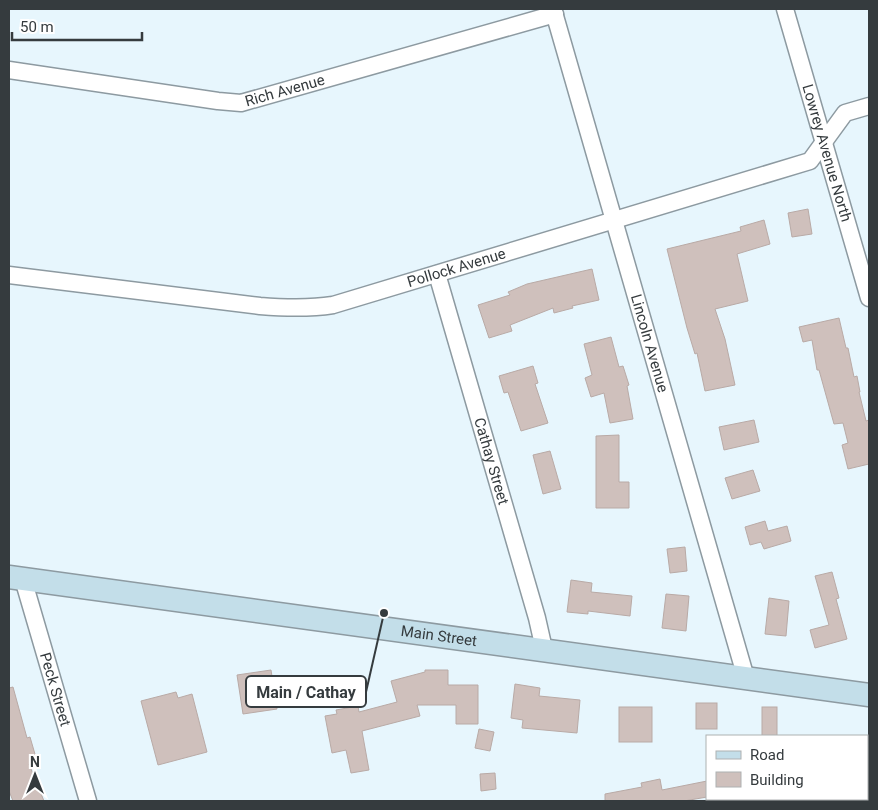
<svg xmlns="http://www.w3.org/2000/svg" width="878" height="810" font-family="Roboto,sans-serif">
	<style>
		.building { fill: #cfc0bc; stroke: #b9aaa6 }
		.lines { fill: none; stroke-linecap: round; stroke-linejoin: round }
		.minor-casing { stroke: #8d9aa1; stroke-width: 19 }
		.secondary-casing { stroke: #8d9aa1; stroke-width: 25 }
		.minor { stroke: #fff; stroke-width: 16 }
		.secondary { stroke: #c3dee9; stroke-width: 22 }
		.labels { text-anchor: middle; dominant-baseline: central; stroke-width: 4.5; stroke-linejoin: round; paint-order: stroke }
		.street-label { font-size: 15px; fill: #353b3e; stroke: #fff }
		.leader { fill: none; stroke: #353b3e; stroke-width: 2 }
		.callout-dot { fill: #353b3e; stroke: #fff; stroke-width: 2 }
		.callout { fill: #fff; stroke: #353b3e; stroke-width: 2 }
		.callout-label { font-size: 16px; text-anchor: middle; font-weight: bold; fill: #353b3e }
	</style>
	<rect width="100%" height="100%" fill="#e7f6fd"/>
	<g class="building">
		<polygon points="808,209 812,234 792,237 788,213"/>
		<polygon points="764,220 770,244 737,254 748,301 715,309 725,339 735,385 705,391 697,353 695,354 687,328 667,249 741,231 740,227"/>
		<polygon points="592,269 599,300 572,306 573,308 554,313 553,308 510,325 512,331 489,338 478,305 510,295 508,292 527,284"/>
		<polygon points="839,318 846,348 848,348 854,377 857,376 860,392 859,392 866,421 869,420 869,464 848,469 842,445 848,443 843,423 834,424 819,370 817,370 812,340 803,342 799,327"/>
		<polygon points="611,337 619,367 623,366 629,385 627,386 633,419 610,423 604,393 591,397 585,378 592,375 584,344"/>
		<polygon points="533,366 538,383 535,384 548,423 521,431 508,392 504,393 499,376"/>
		<polygon points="754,420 759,442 724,450 719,427"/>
		<polygon points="619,435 619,482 629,482 629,508 596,508 596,436"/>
		<polygon points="550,451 561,489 543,494 533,455"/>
		<polygon points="753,470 760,491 732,499 725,478"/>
		<polygon points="765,521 768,531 787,526 791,541 764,549 761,542 750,545 745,527"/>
		<polygon points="685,547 687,571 670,573 667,549"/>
		<polygon points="832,572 839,598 836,599 847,639 815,648 810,630 829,625 815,576"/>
		<polygon points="571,580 592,583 591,592 632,596 630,616 588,611 588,614 567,612"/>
		<polygon points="666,594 689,596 686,631 662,628"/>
		<polygon points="769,598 789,601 786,636 765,634"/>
		<polygon points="271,670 277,709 243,714 237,675"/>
		<polygon points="425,670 448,670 448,685 478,685 478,724 456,724 456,705 417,705 420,716 362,731 369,770 351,773 346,750 332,753 325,716 337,714 336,710 358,706 359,712 397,702 391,681 425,672"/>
		<polygon points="515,684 540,688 539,696 580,700 577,733 522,728 523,720 511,718"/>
		<polygon points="13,687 27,738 30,737 37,761 29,764 44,801 13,801 9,791 9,688"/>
		<polygon points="176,692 178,698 192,694 207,752 158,765 141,701"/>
		<rect x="696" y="703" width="21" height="26"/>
		<rect x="619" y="707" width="33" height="35"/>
		<rect x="762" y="707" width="15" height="29"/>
		<polygon points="479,729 494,732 490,751 475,748"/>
		<polygon points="495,773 496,789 481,791 480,774"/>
		<polygon points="660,779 662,790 707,781 707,797 684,801 605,801 605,794 642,787 641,783"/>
	</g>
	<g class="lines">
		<g class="minor-casing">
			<g id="minor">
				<path id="s1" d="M553,9L746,678"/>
				<path id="s2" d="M785,9L869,298"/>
				<path id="s3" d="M9,70L218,101L241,103L555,14"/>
				<path id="s4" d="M437,274L537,618L544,649"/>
				<path id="s5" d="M9,275L260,306C285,308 308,309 333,305L810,161L845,113L869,106"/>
				<path id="s6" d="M23,579L88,801"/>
			</g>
		</g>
		<g class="secondary-casing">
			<g id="secondary">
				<path id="s7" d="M9,577L869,695"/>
				<polyline points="867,801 869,801"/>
			</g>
		</g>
		<use href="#minor" class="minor"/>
		<use href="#secondary" class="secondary"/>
	</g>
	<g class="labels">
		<g class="street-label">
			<text stroke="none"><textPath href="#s3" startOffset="280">Rich Avenue</textPath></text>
			<text stroke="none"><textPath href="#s2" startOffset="150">Lowrey Avenue North</textPath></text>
			<text stroke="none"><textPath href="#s5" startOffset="455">Pollock Avenue</textPath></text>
			<text stroke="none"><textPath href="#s1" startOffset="348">Lincoln Avenue</textPath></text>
			<text stroke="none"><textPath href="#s4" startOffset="195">Cathay Street</textPath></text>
			<text stroke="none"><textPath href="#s7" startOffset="434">Main Street</textPath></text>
			<text stroke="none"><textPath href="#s6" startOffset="115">Peck Street</textPath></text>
		</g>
	</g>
	<path class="leader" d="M384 613L366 692"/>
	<circle class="callout-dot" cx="384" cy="613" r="5"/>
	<rect class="callout" x="246" y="676" width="120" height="31" rx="5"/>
	<g class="callout-label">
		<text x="306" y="698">Main / Cathay</text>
	</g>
	<rect width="878" height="810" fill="none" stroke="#353b3e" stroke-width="20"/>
	<rect x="706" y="735" width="162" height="65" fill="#ffffff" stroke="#aeb1b2"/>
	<rect x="716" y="751" width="25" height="8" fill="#c3dee9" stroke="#aeb1b2"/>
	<text x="750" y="760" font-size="15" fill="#353b3e">Road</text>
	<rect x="716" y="772" width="25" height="15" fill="#cfc0bc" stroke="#aeb1b2"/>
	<text x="750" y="785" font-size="15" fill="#353b3e">Building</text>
	<g transform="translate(35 775)" stroke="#ffffff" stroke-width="4" paint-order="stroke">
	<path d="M0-4L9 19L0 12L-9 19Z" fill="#353b3e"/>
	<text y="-8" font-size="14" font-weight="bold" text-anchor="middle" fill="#353b3e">N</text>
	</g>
	<path d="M12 32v8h130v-8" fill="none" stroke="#353b3e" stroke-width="2.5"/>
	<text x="20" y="32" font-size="15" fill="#353b3e" stroke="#ffffff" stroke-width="4" paint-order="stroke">50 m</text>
</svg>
